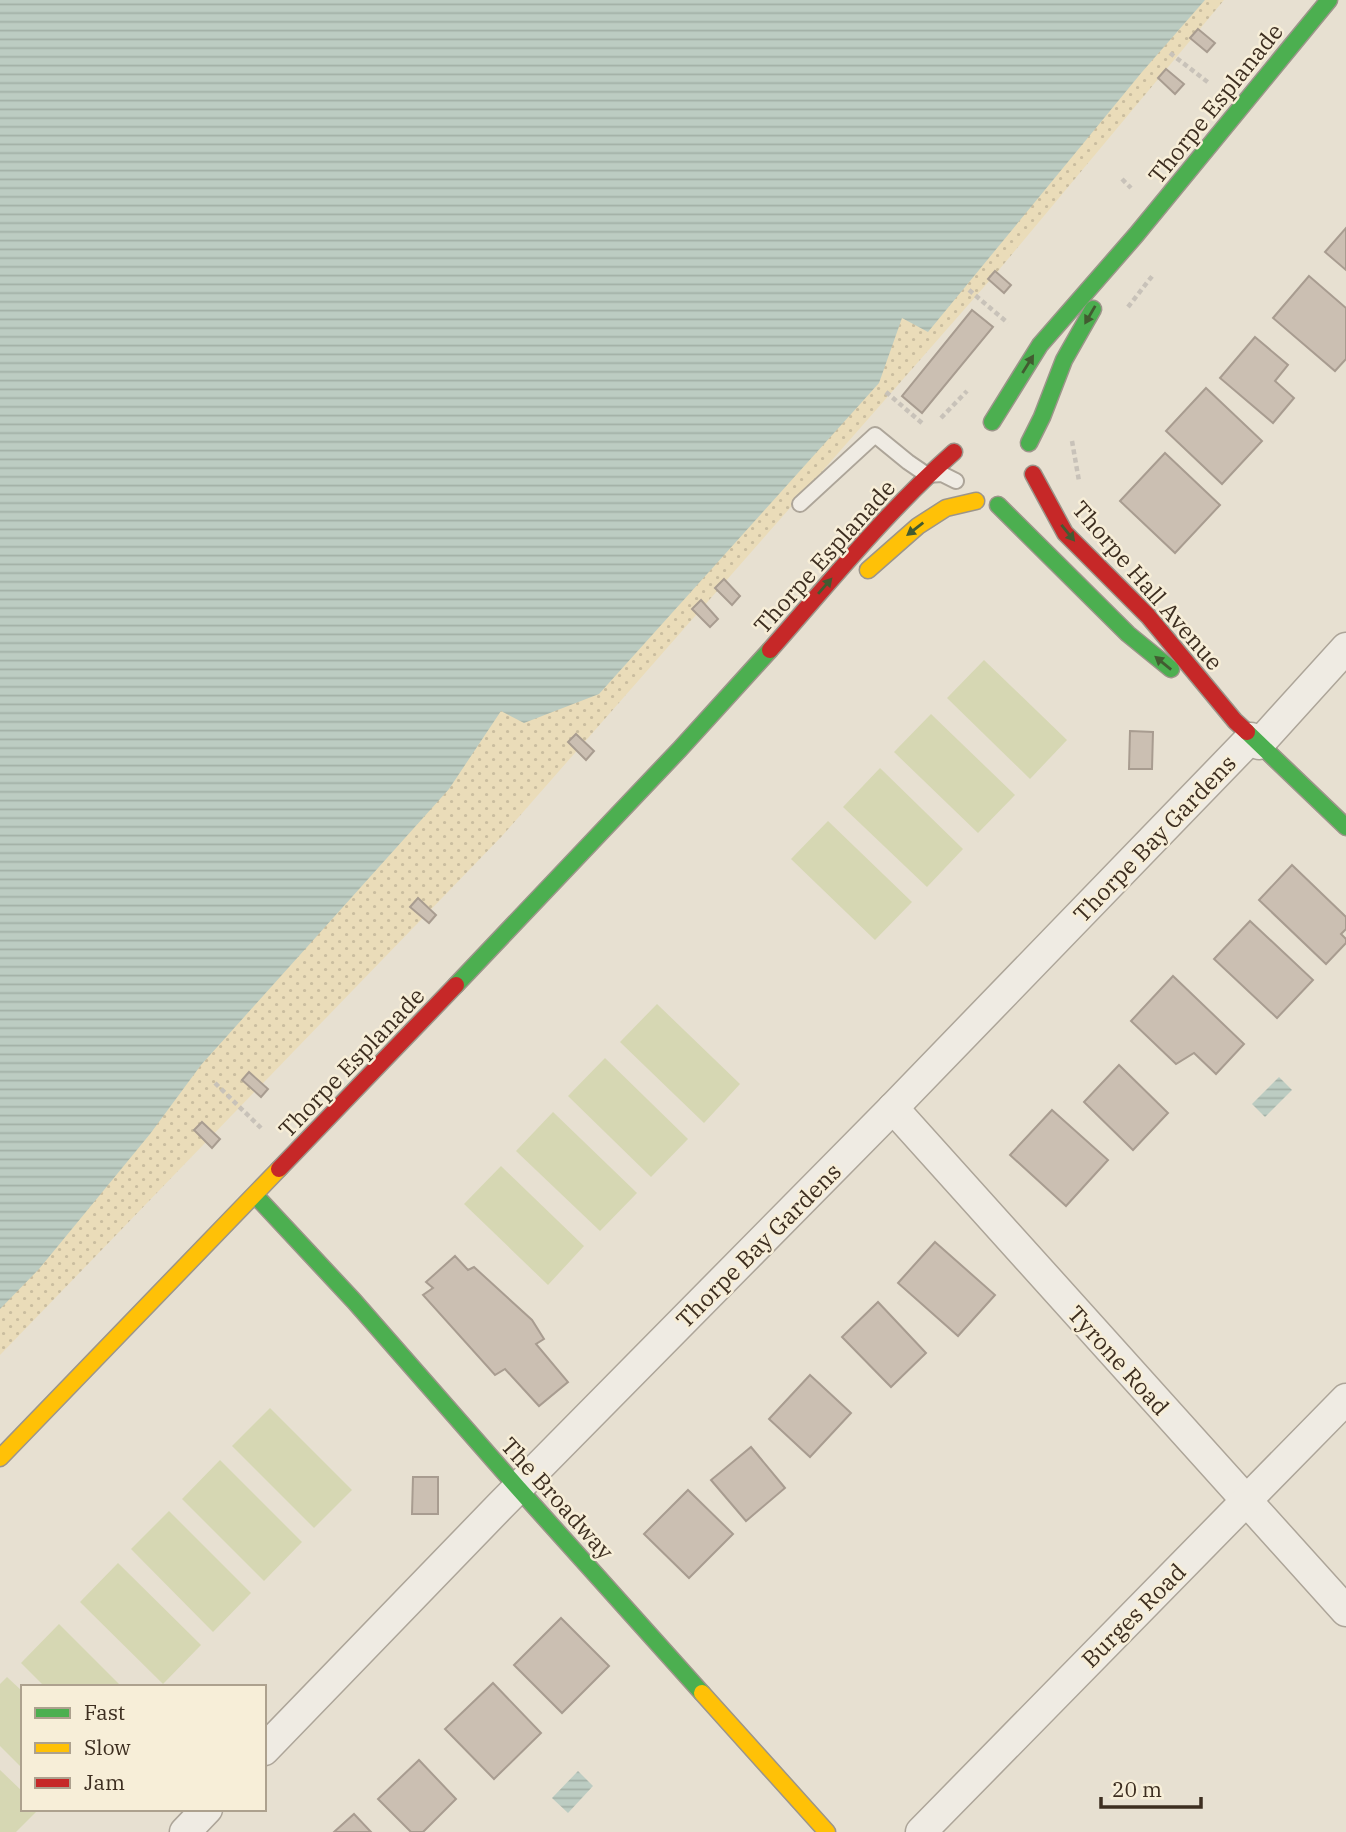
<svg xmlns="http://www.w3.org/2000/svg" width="1346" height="1832" font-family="'IBM Plex Serif',serif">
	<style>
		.sand { fill: url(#sand-dots) }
		.park { fill: #d6d7b3 }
		.water { fill: url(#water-rules) }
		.building { fill: #cbbfb2; stroke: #a89c90; stroke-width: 2 }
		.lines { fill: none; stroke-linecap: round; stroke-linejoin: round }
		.lane-casing { stroke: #ada599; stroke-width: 18 }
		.street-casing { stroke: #ada599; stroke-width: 33 }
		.fast-casing { stroke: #9c958a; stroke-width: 19 }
		.slow-casing { stroke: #9c958a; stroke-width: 19 }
		.jam-casing { stroke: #9c958a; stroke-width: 19 }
		.path { stroke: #c8c2b9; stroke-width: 4.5; stroke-dasharray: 5 3.5; stroke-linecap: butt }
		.lane { stroke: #efebe3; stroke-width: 14 }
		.street { stroke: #efebe3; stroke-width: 30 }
		.fast { stroke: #4caf50; stroke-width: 16 }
		.slow { stroke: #ffc107; stroke-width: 16 }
		.jam { stroke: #c62828; stroke-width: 16 }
		.oneway { fill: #425b31 }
		.labels { text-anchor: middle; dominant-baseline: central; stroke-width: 5; stroke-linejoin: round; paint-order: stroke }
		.street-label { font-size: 23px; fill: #3d2e20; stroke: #f7eed8 }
	</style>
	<defs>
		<pattern id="sand-dots" width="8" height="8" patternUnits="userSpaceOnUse" patternTransform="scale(1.75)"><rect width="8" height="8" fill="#eadcb9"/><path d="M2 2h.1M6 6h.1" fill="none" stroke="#cabd9f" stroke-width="1.8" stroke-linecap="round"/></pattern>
		<pattern id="water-rules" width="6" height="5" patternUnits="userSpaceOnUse" patternTransform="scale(1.75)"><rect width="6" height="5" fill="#bcccc2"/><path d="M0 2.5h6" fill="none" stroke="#a2b0a6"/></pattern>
	</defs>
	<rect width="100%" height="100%" fill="#e7e0d1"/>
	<polygon class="sand" points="1066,0 1224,0 998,271 502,836 0,1355 0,1140"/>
	<g class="park">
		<polygon points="984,660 1067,740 1030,779 947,698"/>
		<polygon points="931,714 1015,795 978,833 894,752"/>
		<polygon points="880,768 963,849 927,887 843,807"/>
		<polygon points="828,821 912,902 875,940 791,859"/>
		<polygon points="657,1004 740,1084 704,1123 620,1042"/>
		<polygon points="605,1058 688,1139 651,1177 568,1096"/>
		<polygon points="553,1112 637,1193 600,1231 516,1151"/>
		<polygon points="501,1166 584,1246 548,1285 464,1204"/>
		<polygon points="270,1408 352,1490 314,1528 232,1446"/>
		<polygon points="220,1460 302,1542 264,1581 182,1499"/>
		<polygon points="169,1511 251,1593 213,1632 131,1549"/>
		<polygon points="118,1563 201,1645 163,1684 80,1602"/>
		<polygon points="59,1624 122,1687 45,1687 21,1663"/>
		<polygon points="7,1677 23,1692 23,1769 0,1746 0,1684"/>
		<polygon points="0,1770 23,1792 23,1809 39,1809 16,1832 0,1832"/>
	</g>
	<g class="water">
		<polygon points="0,0 1205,0 1142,72 928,332 902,318 879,383 599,694 524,723 501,711 449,789 201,1065 150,1134 39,1269 0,1309"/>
		<polygon points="1279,1077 1292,1090 1265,1117 1252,1104"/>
		<polygon points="578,1771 593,1786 568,1813 552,1798"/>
	</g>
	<g class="building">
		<polygon points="1198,29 1215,43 1207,52 1190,38"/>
		<polygon points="1166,69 1184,84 1175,94 1158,78"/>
		<polygon points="1346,228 1346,270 1325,252"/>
		<polygon points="995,271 1011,285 1004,293 988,279"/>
		<polygon points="1309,276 1346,308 1346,359 1335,371 1273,318"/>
		<polygon points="972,310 993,327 922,413 902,396"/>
		<polygon points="1255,337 1288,365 1275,381 1294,398 1273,423 1220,378"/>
		<polygon points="1206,388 1262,441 1222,484 1166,431"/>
		<polygon points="1165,453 1220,505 1175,553 1120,501"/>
		<polygon points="724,579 740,596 732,605 715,588"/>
		<polygon points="701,600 718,619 710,627 692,609"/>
		<polygon points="1130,731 1153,732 1152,769 1129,769"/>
		<polygon points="576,734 594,751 586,760 568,742"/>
		<polygon points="1292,865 1346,917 1346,929 1341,934 1346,939 1346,943 1326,964 1259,900"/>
		<polygon points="418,898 436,915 429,923 410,907"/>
		<polygon points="1250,921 1313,980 1277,1018 1214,959"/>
		<polygon points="1173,976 1244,1044 1216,1074 1194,1053 1176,1064 1131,1021"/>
		<polygon points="1119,1065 1168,1113 1133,1150 1084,1102"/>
		<polygon points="249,1072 268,1089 261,1097 242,1080"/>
		<polygon points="1052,1110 1108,1160 1066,1206 1010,1155"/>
		<polygon points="202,1122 220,1139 212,1148 194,1130"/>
		<polygon points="935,1242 995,1295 958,1336 898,1283"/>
		<polygon points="455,1256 468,1270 474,1267 532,1320 544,1339 536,1344 568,1382 539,1406 505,1369 495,1375 423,1295 433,1288 426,1282"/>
		<polygon points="878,1302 926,1353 891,1387 842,1337"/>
		<polygon points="810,1375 851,1413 810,1457 769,1419"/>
		<polygon points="751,1447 785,1488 746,1521 711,1480"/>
		<polygon points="413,1477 438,1477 438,1514 412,1514"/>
		<polygon points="688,1490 733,1534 689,1578 644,1534"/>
		<polygon points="561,1618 609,1666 562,1713 514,1665"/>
		<polygon points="493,1683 541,1733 494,1779 445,1729"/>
		<polygon points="419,1760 456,1799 423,1832 411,1832 378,1799"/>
		<polygon points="354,1814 371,1832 334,1832"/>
	</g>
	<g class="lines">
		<g class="lane-casing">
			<polyline id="lane" points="800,504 875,435 908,462 927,475 942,474 956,481"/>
		</g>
		<g class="street-casing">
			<g id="street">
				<polyline points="1259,744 1346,648"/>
				<polyline points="893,1108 1346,1611"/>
				<polyline points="264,1750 501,1505 893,1108 1251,738"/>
				<polyline points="185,1832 207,1809"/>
				<polyline points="921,1832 1346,1399"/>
			</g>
		</g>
		<g class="fast-casing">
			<g id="fast">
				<polyline points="992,422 1040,345 1136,235 1329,0"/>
				<polyline points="1029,443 1042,417 1064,360 1093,309"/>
				<polyline points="998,505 1128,634 1171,669"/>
				<polyline points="1247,732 1346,827"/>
				<polyline points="456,985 680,749 770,650"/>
				<polyline points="255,1195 354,1301 518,1488 702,1693"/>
			</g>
		</g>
		<g class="slow-casing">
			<g id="slow">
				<polyline points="868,570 918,526 946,508 976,501"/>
				<polyline points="0,1458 279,1169"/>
				<polyline points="702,1693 827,1832"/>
			</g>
		</g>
		<g class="jam-casing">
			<g id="jam">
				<polyline points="1033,474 1065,533 1148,616 1235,721 1247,732"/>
				<path d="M770,650C830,582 886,512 954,452"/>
				<polyline points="279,1169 456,985"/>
			</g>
		</g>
		<g class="path">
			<polyline points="1170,53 1209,83"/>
			<polyline points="1122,179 1131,188"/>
			<polyline points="969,290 1008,323"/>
			<polyline points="1128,307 1153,275"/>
			<polyline points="886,392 923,424"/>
			<polyline points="941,418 967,391"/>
			<polyline points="1072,441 1079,481"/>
			<polyline points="215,1083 261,1128"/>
		</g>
		<use href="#lane" class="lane"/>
		<use href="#street" class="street"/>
		<use href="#fast" class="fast"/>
		<use href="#slow" class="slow"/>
		<use href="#jam" class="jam"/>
	</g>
	<defs><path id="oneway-solid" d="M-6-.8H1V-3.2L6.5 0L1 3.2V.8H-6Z" transform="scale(1.75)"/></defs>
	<g class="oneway">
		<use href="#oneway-solid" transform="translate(1090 315) rotate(120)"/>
		<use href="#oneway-solid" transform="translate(1028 364) rotate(-58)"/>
		<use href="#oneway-solid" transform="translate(915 529) rotate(142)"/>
		<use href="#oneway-solid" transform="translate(1068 533) rotate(51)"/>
		<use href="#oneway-solid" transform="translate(825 586) rotate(-49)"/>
		<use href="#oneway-solid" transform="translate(1163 663) rotate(-141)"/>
	</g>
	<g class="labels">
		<g class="street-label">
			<text transform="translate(1215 103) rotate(-51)">Thorpe Esplanade</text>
			<text transform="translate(824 556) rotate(-48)">Thorpe Esplanade</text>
			<text transform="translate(1148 585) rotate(49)">Thorpe Hall Avenue</text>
			<text transform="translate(1154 838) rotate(-46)">Thorpe Bay Gardens</text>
			<text transform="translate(351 1062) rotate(-46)">Thorpe Esplanade</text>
			<text transform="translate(758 1245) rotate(-45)">Thorpe Bay Gardens</text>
			<text transform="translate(1119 1360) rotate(48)">Tyrone Road</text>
			<text transform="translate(558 1498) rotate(48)">The Broadway</text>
			<text transform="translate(1133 1615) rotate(-45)">Burges Road</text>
		</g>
	</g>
	<rect x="21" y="1685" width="245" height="126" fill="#f7eed8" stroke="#ada18e" stroke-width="2"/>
	<rect x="35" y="1708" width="35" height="10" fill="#4caf50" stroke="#ada18e" stroke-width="2"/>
	<text x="84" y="1720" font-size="21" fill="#3d2e20">Fast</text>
	<rect x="35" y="1743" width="35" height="10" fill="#ffc107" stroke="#ada18e" stroke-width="2"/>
	<text x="84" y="1755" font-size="21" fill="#3d2e20">Slow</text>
	<rect x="35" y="1778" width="35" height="10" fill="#c62828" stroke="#ada18e" stroke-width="2"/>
	<text x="84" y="1790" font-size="21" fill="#3d2e20">Jam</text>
	<path d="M1101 1797v10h100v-10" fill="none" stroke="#3d2e20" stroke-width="3.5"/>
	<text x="1112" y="1797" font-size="21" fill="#3d2e20" stroke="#f7eed8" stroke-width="5" paint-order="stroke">20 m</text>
</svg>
